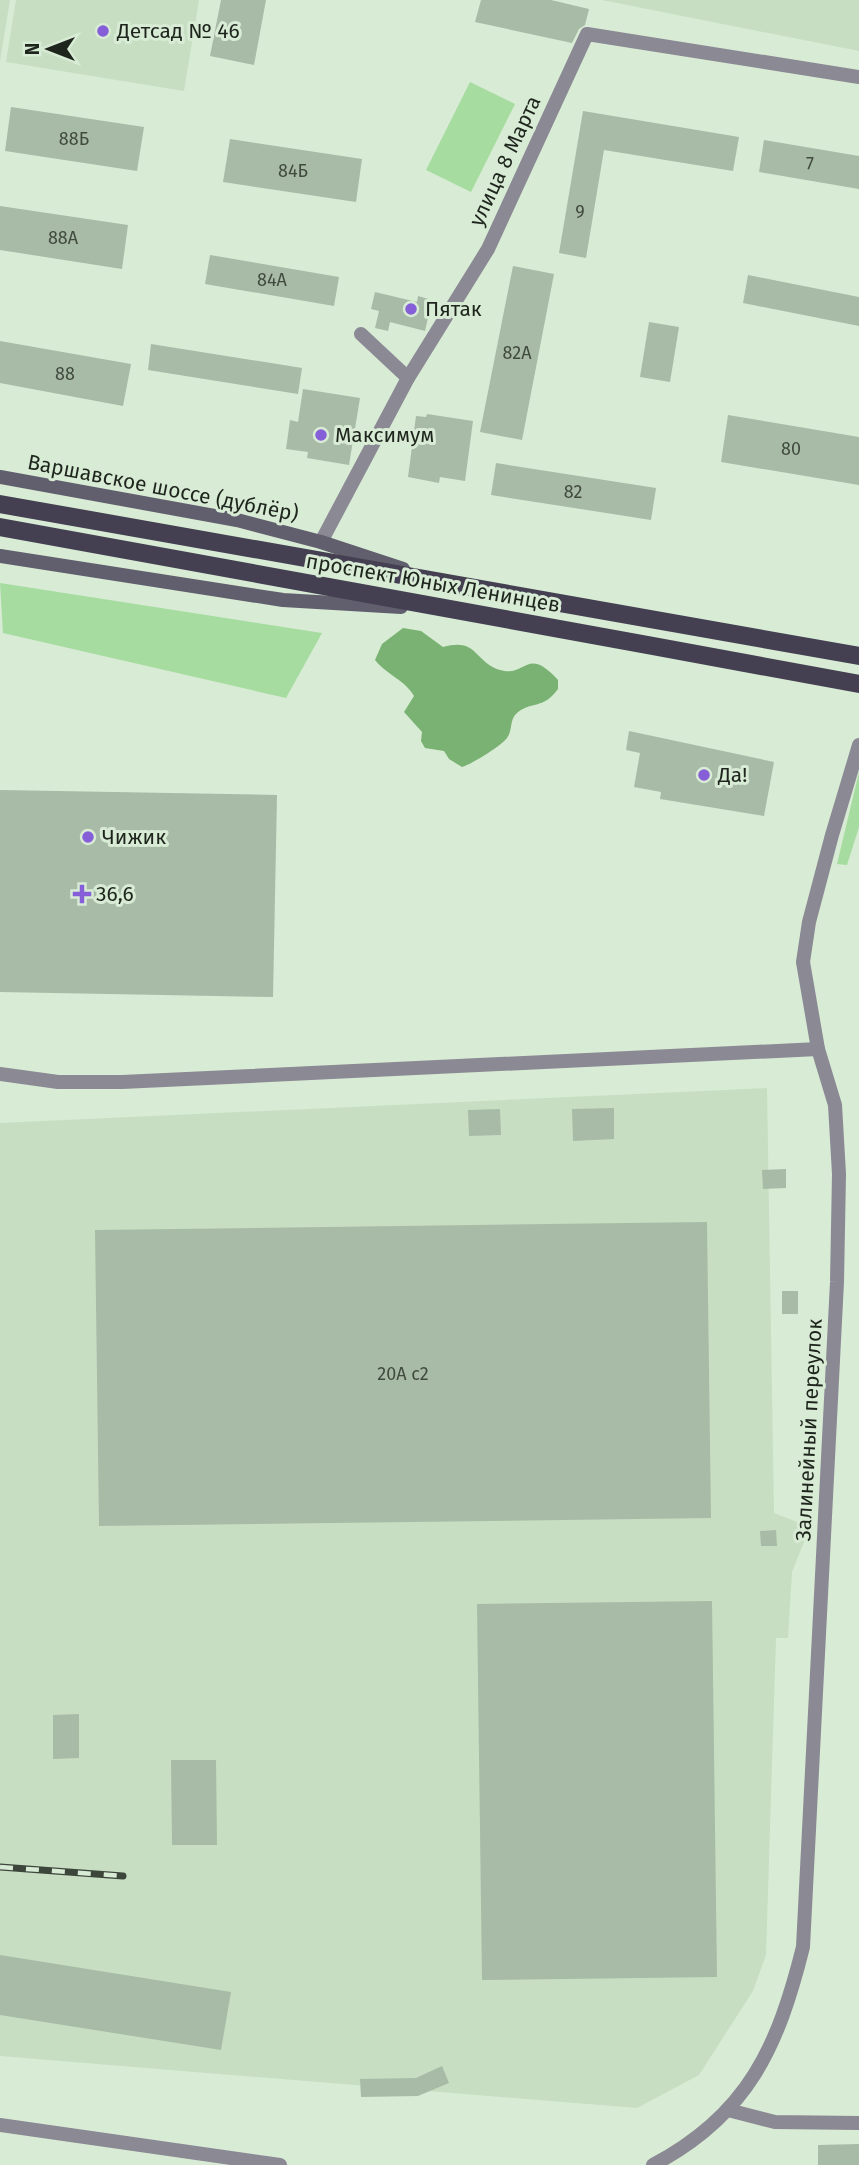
<svg xmlns="http://www.w3.org/2000/svg" width="859" height="2165" font-family="'Fira Sans',sans-serif">
	<style>
		.built { fill: #c7dec3 }
		.green { fill: #a6dc9f }
		.forest { fill: #79b272 }
		.building { fill: #a8bba6 }
		.lines { fill: none; stroke-linecap: round; stroke-linejoin: round }
		.minor { stroke: #8b8994; stroke-width: 14 }
		.secondary { stroke: #615e6d; stroke-width: 14 }
		.primary { stroke: #444052; stroke-width: 18 }
		.rail-casing { stroke: #3d463b; stroke-width: 7 }
		.rail { stroke: #d8ebd5; stroke-width: 4.5; stroke-dasharray: 13; stroke-linecap: butt }
		.poi-dot { fill: #855ed8; stroke: #d8ebd5; stroke-width: 2.5 }
		.labels { text-anchor: middle; dominant-baseline: central; stroke-width: 6; stroke-linejoin: round; paint-order: stroke }
		.number-label { font-size: 18px; fill: #404a3f }
		.poi-label { font-size: 21px; fill: #1e251d; stroke: #d8ebd5; text-anchor: start }
		.street-label { font-size: 21px; fill: #1e251d; stroke: #d8ebd5 }
	</style>
	<rect width="100%" height="100%" fill="#d8ebd5"/>
	<g class="built">
		<polygon points="0,0 10,0 0,61"/>
		<polygon points="16,0 199,0 184,91 6,62"/>
		<polygon points="602,0 859,0 859,51"/>
		<polygon points="767,1088 774,1513 810,1527 792,1572 788,1638 776,1638 766,1955 753,1991 699,2075 637,2108 0,2056 0,1123"/>
	</g>
	<g class="green">
		<polygon points="470,82 515,104 471,192 426,170"/>
		<polygon points="0,583 322,633 286,698 3,633"/>
		<polygon points="859,772 859,827 847,865 837,864"/>
	</g>
	<path class="forest" d="M403,628L421,631L443,647C478,637 474,662 500,670C527,678 526,645 558,680V689C543,710 530,701 517,713C509,720 513,730 507,738C501,746 472,764 462,767L449,759L444,751L425,748L421,741L422,732L404,712L414,696C405,680 387,675 375,660L382,644Z"/>
	<g class="building">
		<polygon points="221,0 266,0 254,65 210,56"/>
		<polygon points="481,0 551,0 589,9 585,25 579,29 572,43 475,22"/>
		<polygon points="11,107 144,127 137,171 5,151"/>
		<polygon points="583,111 739,137 733,171 604,150 586,258 559,253"/>
		<polygon points="230,139 362,159 356,202 223,182"/>
		<polygon points="764,140 859,156 859,189 759,172"/>
		<polygon points="0,206 128,225 122,269 0,250"/>
		<polygon points="210,255 339,277 334,306 205,284"/>
		<polygon points="513,266 554,274 522,440 480,432"/>
		<polygon points="748,275 859,297 859,326 743,303"/>
		<polygon points="375,292 417,302 418,296 432,300 425,331 390,322 388,331 375,328 379,311 371,309"/>
		<polygon points="649,322 679,327 670,382 640,377"/>
		<polygon points="0,341 131,364 123,406 0,383"/>
		<polygon points="151,344 302,368 298,394 148,370"/>
		<polygon points="303,389 360,398 349,465 307,458 308,452 286,449 290,420 298,422"/>
		<polygon points="427,414 473,421 465,481 440,477 439,483 408,477 416,416 426,417"/>
		<polygon points="728,415 859,437 859,485 721,462"/>
		<polygon points="496,463 656,488 651,520 491,495"/>
		<polygon points="629,731 774,762 764,816 660,799 661,792 634,787 640,753 626,750"/>
		<polygon points="0,790 277,795 273,997 0,992"/>
		<polygon points="614,1108 614,1139 573,1141 572,1109"/>
		<polygon points="500,1109 501,1135 469,1136 468,1110"/>
		<polygon points="786,1169 786,1188 763,1189 762,1170"/>
		<polygon points="707,1222 711,1518 99,1526 95,1230"/>
		<rect x="782" y="1291" width="16" height="23"/>
		<polygon points="776,1530 777,1546 761,1546 760,1531"/>
		<polygon points="712,1601 717,1977 482,1980 477,1604"/>
		<polygon points="79,1714 79,1758 53,1759 53,1715"/>
		<polygon points="171,1760 216,1760 217,1845 172,1845"/>
		<polygon points="0,1955 231,1992 221,2050 0,2015"/>
		<polygon points="442,2066 449,2083 418,2096 361,2097 360,2079 416,2078"/>
		<polygon points="859,2144 859,2165 818,2165 818,2145"/>
	</g>
	<g class="lines">
		<g class="minor">
			<polyline points="361,334 408,378"/>
			<polyline points="321,542 408,378 488,249 587,34 859,77"/>
			<polyline points="0,1074 58,1082 122,1082 818,1049"/>
			<polyline points="728,2110 775,2122 859,2123"/>
			<polyline points="0,2125 280,2165"/>
			<path d="M653,2165C748,2115 778,2047 803,1947L837,1282L839,1174L835,1105L818,1049L803,962L809,922L832,835L859,745"/>
		</g>
		<g class="secondary">
			<polyline points="0,477 237,520 321,542 403,569"/>
			<polyline points="0,556 283,600 401,607"/>
		</g>
		<g class="primary">
			<polyline points="0,504 859,656"/>
			<path d="M0,527C286,582 573,630 859,684"/>
		</g>
		<g class="rail-casing">
			<polyline id="rail" points="0,1867 123,1876"/>
		</g>
		<use href="#rail" class="rail"/>
	</g>
	<g class="poi-dot">
		<circle cx="103" cy="31" r="7"/>
		<circle cx="411" cy="309" r="7"/>
		<circle cx="321" cy="435" r="7"/>
		<circle cx="704" cy="775" r="7"/>
		<circle cx="88" cy="837" r="7"/>
		<path d="M78.5 883.5h7v7h7v7h-7v7h-7v-7h-7v-7h7z"/>
	</g>
	<g class="labels">
		<g class="number-label">
			<text x="74" y="139">88Б</text>
			<text x="810" y="164">7</text>
			<text x="293" y="171">84Б</text>
			<text x="580" y="212">9</text>
			<text x="63" y="238">88А</text>
			<text x="272" y="280">84А</text>
			<text x="517" y="353">82А</text>
			<text x="65" y="374">88</text>
			<text x="791" y="449">80</text>
			<text x="573" y="492">82</text>
			<text x="403" y="1374">20А с2</text>
		</g>
		<g class="poi-label">
			<text x="117" y="31">Детсад № 46</text>
			<text x="425" y="309">Пятак</text>
			<text x="335" y="435">Максимум</text>
			<text x="718" y="775">Да!</text>
			<text x="102" y="837">Чижик</text>
			<text x="96" y="894">36,6</text>
		</g>
		<g class="street-label">
			<text transform="translate(505 161) rotate(-65)">улица 8 Марта</text>
			<text transform="translate(163 488) rotate(11)">Варшавское шоссе (дублёр)</text>
			<text transform="translate(433 583) rotate(10)">проспект Юных Ленинцев</text>
			<text transform="translate(809 1430) rotate(-87)">Залинейный переулок</text>
		</g>
	</g>
	<g transform="translate(49 49) rotate(270)" stroke="#d8ebd5" stroke-width="5" paint-order="stroke">
	<path d="M0-5L12 26L0 18L-12 26Z" fill="#1e251d"/>
	<text y="-10" font-size="19" font-weight="bold" text-anchor="middle" fill="#1e251d">N</text>
	</g>
</svg>
